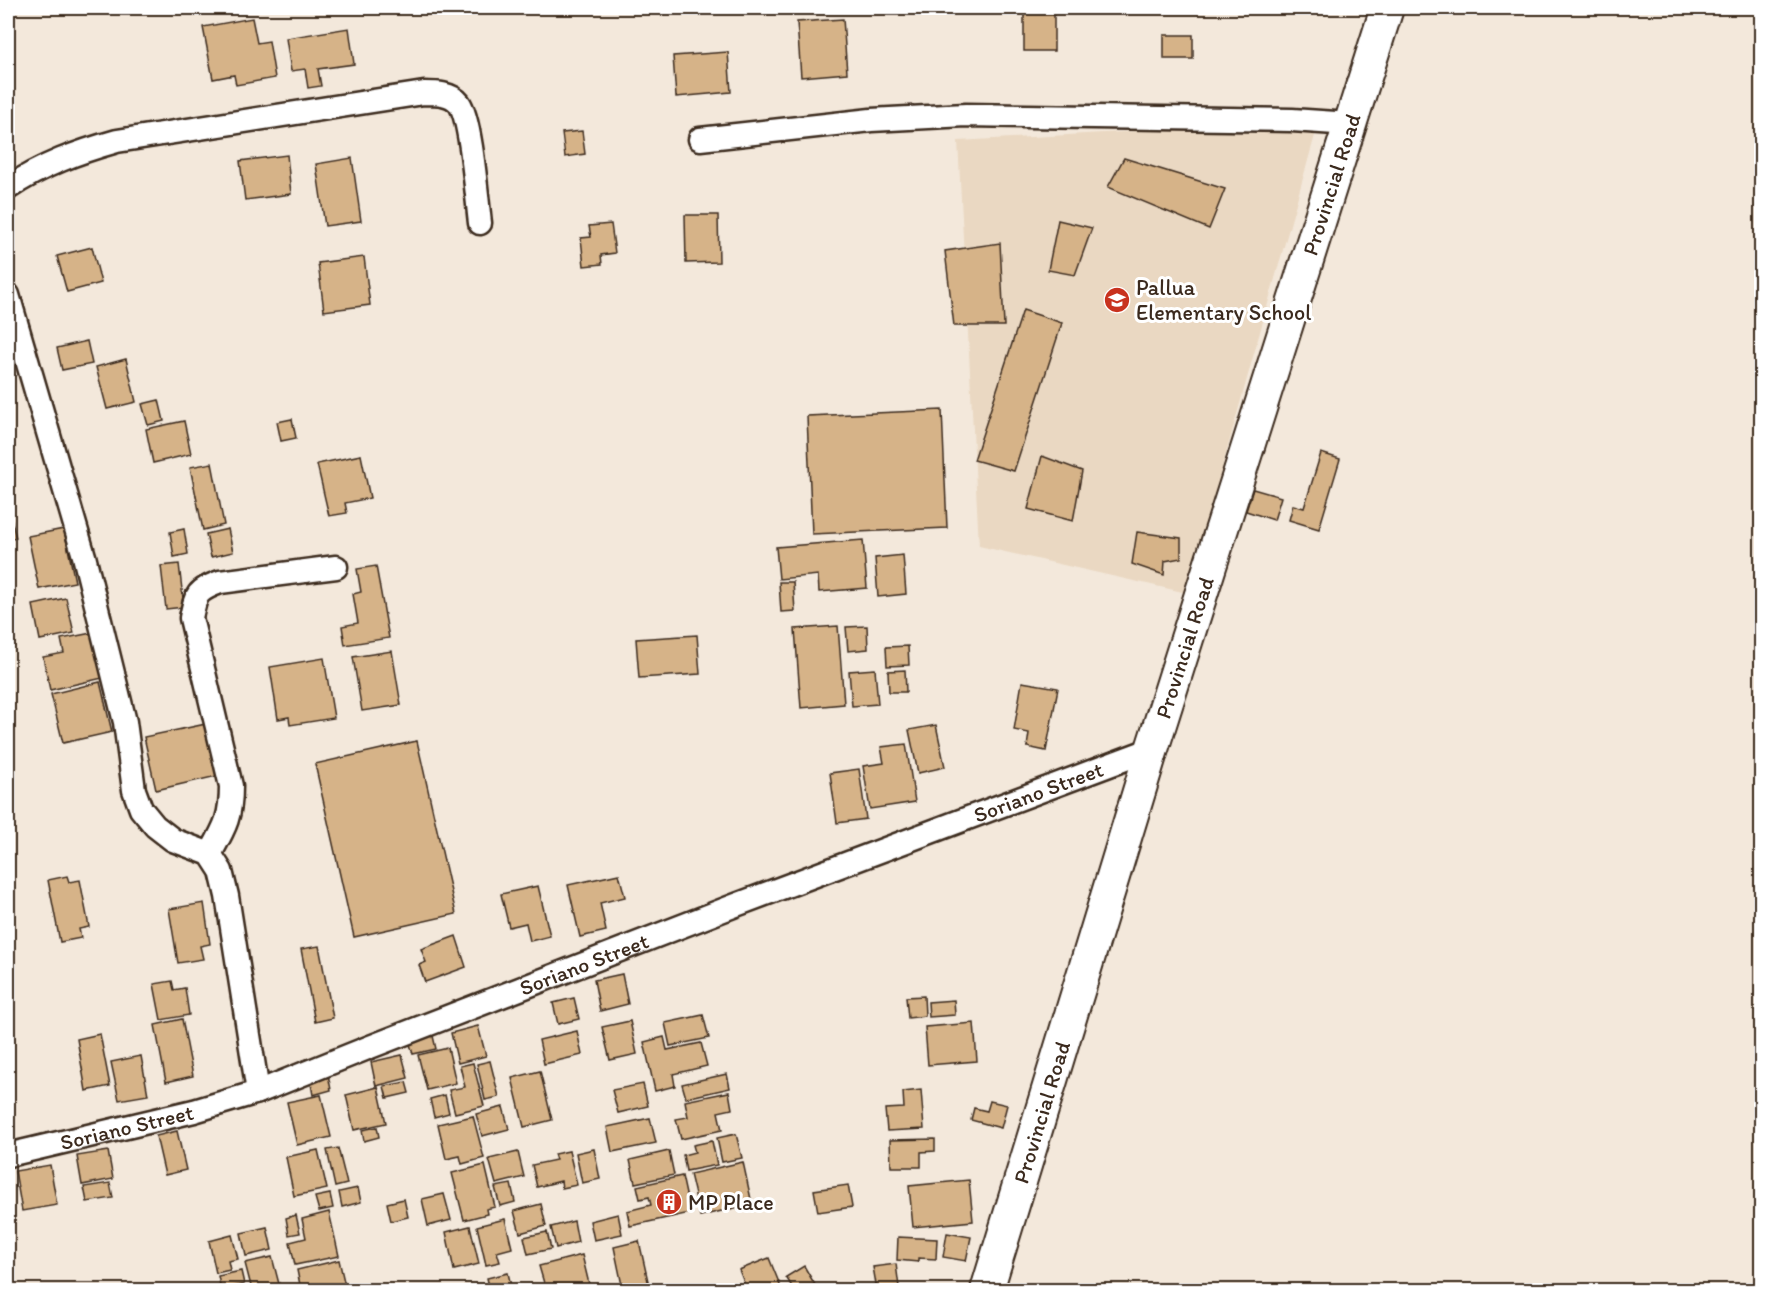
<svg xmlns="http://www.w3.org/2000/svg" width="1769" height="1298" font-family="Itim,sans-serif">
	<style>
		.built { fill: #ead8c2 }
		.building { fill: #d6b388; stroke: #3b2a1e; stroke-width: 1.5 }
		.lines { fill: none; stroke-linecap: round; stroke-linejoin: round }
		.minor-casing { stroke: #3b2a1e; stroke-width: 27 }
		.secondary-casing { stroke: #3b2a1e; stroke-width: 36 }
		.minor { stroke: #fff; stroke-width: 22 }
		.secondary { stroke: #fff; stroke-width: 32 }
		.labels { text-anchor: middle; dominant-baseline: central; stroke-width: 6; stroke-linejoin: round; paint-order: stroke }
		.street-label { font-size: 22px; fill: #3b2a1e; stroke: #fff }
		.poi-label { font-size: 22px; fill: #3b2a1e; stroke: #fff; text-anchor: start }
	</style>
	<rect width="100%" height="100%" fill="#f3e8db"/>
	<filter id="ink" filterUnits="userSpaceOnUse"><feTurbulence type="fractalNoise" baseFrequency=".0167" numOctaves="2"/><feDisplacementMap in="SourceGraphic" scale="12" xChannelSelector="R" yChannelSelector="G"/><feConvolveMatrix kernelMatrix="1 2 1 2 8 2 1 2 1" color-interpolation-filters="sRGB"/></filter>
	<g filter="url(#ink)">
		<polygon class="built" points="1319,121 1187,593 979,546 958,141"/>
		<g class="building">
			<rect x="1024" y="8" width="30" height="43"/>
			<polygon points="252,18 257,43 269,41 275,78 236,85 234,75 213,79 203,27"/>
			<polygon points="843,19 847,73 801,77 797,22"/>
			<polygon points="349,28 354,64 318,69 321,86 308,88 305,69 291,71 286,38"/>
			<rect x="1164" y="35" width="29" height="24"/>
			<polygon points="728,52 731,92 676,97 673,56"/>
			<polygon points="582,131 585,154 565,157 562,133"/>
			<polygon points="287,155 291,194 245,200 240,161"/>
			<polygon points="352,158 361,221 325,226 316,164"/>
			<polygon points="1124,158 1225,189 1209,229 1108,187"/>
			<polygon points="685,215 718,215 719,262 686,263"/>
			<polygon points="1058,220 1092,228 1075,275 1048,270"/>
			<polygon points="611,224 615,253 601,255 602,264 584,266 581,238 591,237 589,226"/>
			<polygon points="1000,243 1004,326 954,326 945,251"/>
			<polygon points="92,247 101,283 67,292 57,256"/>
			<polygon points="364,257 370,305 324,311 318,263"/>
			<polygon points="1023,310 1062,323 1014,471 974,460"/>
			<polygon points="87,341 92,364 62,370 57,348"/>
			<polygon points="126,359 136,402 107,409 96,367"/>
			<polygon points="159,400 164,421 148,425 142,404"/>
			<polygon points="942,410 947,528 812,534 807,416"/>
			<polygon points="292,419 296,438 281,441 277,422"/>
			<polygon points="184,421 191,454 153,463 146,429"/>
			<polygon points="1321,453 1340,459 1319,529 1289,520 1293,505 1304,508"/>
			<polygon points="361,455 370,498 345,503 347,513 329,516 317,464"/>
			<polygon points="1042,456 1082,471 1073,521 1028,509"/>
			<polygon points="212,463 224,525 203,530 190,467"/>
			<polygon points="1253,489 1281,497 1274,520 1246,511"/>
			<polygon points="8,506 16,538 8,540"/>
			<polygon points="64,529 75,582 39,589 28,536"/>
			<polygon points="184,529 188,554 174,557 170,532"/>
			<polygon points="228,529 233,552 211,557 206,534"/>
			<polygon points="1137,532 1181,538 1181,558 1165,561 1164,575 1132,564"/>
			<polygon points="863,540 867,588 819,592 818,575 779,579 776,547"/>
			<polygon points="903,555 906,594 878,597 875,558"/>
			<polygon points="179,564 184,607 166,609 161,566"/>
			<polygon points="376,566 389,638 345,645 342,626 358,623 353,594 361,592 357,569"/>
			<polygon points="779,582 793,582 795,611 781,612"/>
			<polygon points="66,598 74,633 40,640 33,605"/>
			<polygon points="838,626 844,704 801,708 795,629"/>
			<polygon points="867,626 868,649 848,651 846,627"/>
			<polygon points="97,632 107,677 50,690 43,657 64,653 61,639"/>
			<polygon points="697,635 700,674 639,678 636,639"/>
			<polygon points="908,646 909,665 887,666 886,647"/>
			<polygon points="392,651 401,705 362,711 353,657"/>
			<polygon points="324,658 334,718 290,725 289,717 278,719 270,667"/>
			<polygon points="875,669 878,704 852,706 849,671"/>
			<polygon points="905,670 906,692 889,692 888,671"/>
			<polygon points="100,682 112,732 63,743 51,694"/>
			<polygon points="1022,682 1058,688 1046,751 1027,747 1029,733 1014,730"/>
			<polygon points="206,724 217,776 156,790 144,737"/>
			<polygon points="936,725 945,767 918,773 909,730"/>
			<polygon points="417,741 456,914 354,937 315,764"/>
			<polygon points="906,744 915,802 870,809 863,766 884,763 881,747"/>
			<polygon points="859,769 866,819 837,823 830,773"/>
			<polygon points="619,874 625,897 600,903 606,931 580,937 568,885"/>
			<polygon points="67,876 69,882 80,880 89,927 79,929 81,938 60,942 48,880"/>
			<polygon points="538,886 550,936 530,941 526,923 509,927 501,894"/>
			<polygon points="204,903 210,944 200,946 203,959 178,963 169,909"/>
			<polygon points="456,936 466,967 425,982 419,965 426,962 421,949"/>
			<polygon points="319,946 333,1018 315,1022 301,949"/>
			<polygon points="622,974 628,1004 600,1011 594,980"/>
			<polygon points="172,981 174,990 185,988 189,1015 161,1020 154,984"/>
			<polygon points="924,996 925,1016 908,1018 906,997"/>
			<polygon points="574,998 579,1019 558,1024 553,1003"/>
			<polygon points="954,1000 955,1015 929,1017 928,1002"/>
			<polygon points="703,1015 709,1038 670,1046 665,1023"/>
			<polygon points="182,1019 193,1076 166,1082 155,1025"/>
			<polygon points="630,1021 637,1054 610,1060 602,1027"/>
			<polygon points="974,1023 977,1061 928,1065 925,1027"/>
			<polygon points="478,1026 486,1056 458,1063 451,1033"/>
			<polygon points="577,1031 582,1055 544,1064 539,1040"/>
			<polygon points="100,1034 110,1086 86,1091 77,1039"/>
			<polygon points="433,1036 436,1049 413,1054 409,1041"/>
			<polygon points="664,1037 667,1050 701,1043 707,1066 673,1074 675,1086 655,1091 644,1042"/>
			<polygon points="448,1048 456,1083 427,1090 418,1055"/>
			<polygon points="402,1055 408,1078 376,1086 371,1062"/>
			<polygon points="141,1056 148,1095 119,1100 111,1062"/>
			<polygon points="490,1061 499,1097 485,1100 477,1064"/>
			<polygon points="473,1063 484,1106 455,1113 449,1090 465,1087 460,1066"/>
			<polygon points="540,1071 552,1120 524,1127 512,1078"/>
			<polygon points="328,1074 331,1090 313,1095 310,1078"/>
			<polygon points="727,1074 730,1088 686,1098 682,1084"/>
			<polygon points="406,1082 409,1093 387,1098 384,1086"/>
			<polygon points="643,1084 648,1106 618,1113 612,1090"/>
			<polygon points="378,1087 386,1123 354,1130 346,1095"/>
			<polygon points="921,1090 924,1129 887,1131 885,1109 904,1108 903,1092"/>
			<polygon points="729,1092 732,1109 718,1112 722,1130 681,1139 676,1119 688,1117 685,1101"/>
			<polygon points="321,1095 331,1137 297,1145 287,1102"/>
			<polygon points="445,1095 449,1113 434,1117 430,1099"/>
			<polygon points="990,1101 1007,1105 1001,1128 971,1120 974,1108 987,1111"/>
			<polygon points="503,1107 509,1129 482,1136 476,1114"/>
			<polygon points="473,1116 484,1158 462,1164 460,1156 446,1159 438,1124"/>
			<polygon points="650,1118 656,1143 612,1152 607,1127"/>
			<polygon points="377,1127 379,1137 364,1141 362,1130"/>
			<polygon points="177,1131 186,1170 165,1175 156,1136"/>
			<polygon points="736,1134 742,1158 722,1162 717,1138"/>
			<polygon points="935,1139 935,1151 921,1152 921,1167 891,1167 890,1140"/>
			<polygon points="712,1141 717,1165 686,1171 683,1155 695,1152 693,1145"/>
			<polygon points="338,1148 347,1184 335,1187 327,1150"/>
			<polygon points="594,1149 600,1179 582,1183 576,1153"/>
			<polygon points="318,1150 327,1189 294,1196 286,1157"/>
			<polygon points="108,1151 113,1179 82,1185 77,1156"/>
			<polygon points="569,1151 577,1185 562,1188 561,1181 537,1187 532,1165 556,1160 554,1154"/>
			<polygon points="669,1151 674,1175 635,1183 630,1160"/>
			<polygon points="518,1152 524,1177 496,1184 489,1159"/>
			<polygon points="743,1162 752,1204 700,1216 690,1174"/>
			<polygon points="50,1165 57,1205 22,1211 15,1171"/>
			<polygon points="485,1165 495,1207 486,1209 487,1214 464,1220 452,1173"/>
			<polygon points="682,1176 690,1213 630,1226 627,1211 651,1205 649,1197 640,1199 637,1186"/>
			<polygon points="969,1180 973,1221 913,1227 909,1186"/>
			<polygon points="110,1183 113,1198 87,1202 84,1187"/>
			<polygon points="511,1184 515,1202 500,1206 495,1187"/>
			<polygon points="848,1185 852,1207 818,1212 814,1190"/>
			<polygon points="358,1188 361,1202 342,1207 339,1192"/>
			<polygon points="330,1194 333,1208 319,1211 315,1197"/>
			<polygon points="444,1194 451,1220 428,1226 422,1199"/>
			<polygon points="404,1199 408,1217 391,1221 387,1203"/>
			<polygon points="541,1204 546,1226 520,1233 514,1211"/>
			<polygon points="329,1212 339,1256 295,1265 290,1242 306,1238 302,1219"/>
			<polygon points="618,1214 622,1234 594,1240 590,1221"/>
			<polygon points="296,1215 300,1233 289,1235 286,1218"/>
			<polygon points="505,1219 512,1248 497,1252 500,1262 486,1265 477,1226"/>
			<polygon points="574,1221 578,1242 556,1248 551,1227"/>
			<polygon points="470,1226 479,1264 454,1270 446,1232"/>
			<polygon points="267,1227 272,1250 246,1256 241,1233"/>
			<polygon points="547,1232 551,1249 528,1254 524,1237"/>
			<polygon points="947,1233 971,1237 966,1261 943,1257"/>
			<polygon points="232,1235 238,1259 228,1261 230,1270 216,1273 209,1241"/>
			<polygon points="898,1237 937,1239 936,1259 918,1258 918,1262 897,1260"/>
			<polygon points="639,1241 650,1290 623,1290 614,1247"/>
			<polygon points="582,1255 589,1284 572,1288 573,1290 546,1290 539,1266"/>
			<polygon points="272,1257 279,1284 252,1290 245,1263"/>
			<polygon points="769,1258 782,1290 747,1290 739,1270"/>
			<polygon points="339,1260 346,1290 301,1290 297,1270"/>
			<polygon points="896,1264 899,1287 877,1290 873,1267"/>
			<polygon points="804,1266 818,1290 794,1290 786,1277"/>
			<polygon points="241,1271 244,1284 221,1290 218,1276"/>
			<polygon points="508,1273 512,1290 490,1290 487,1278"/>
		</g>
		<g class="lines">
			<g class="minor-casing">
				<g id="minor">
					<polyline points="700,139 871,120 966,115 1292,120 1350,124"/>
					<path d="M8,188C42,165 78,152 117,141L424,93C437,93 451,93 459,103C471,119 477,199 480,223"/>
					<polyline points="8,295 84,556 125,722 134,790 141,809 155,826 173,840 210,854 221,871 227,896 258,1092"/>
					<path d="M210,854C225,827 231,818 231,786L191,618C196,594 196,591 220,582L336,567"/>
					<path id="s1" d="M8,1155L194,1111L258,1092L370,1047L736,905L1152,749"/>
				</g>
			</g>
			<g class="secondary-casing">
				<g id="secondary">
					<path id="s2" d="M987,1290L1152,749L1387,8"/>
				</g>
			</g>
			<use href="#minor" class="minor"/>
			<use href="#secondary" class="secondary"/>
		</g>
	</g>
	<defs>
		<g id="school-disc" transform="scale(1.35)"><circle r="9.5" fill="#c8321e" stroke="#fff"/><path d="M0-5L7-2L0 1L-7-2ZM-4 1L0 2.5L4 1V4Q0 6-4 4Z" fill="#fff"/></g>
		<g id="building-disc" transform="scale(1.35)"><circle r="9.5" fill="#c8321e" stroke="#fff"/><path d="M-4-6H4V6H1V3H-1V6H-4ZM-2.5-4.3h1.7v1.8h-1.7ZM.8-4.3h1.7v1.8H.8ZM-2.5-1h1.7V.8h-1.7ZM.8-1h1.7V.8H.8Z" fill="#fff"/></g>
	</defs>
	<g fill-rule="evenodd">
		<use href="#school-disc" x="1117" y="300"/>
		<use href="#building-disc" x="669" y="1202"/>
	</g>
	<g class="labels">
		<g class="street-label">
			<text stroke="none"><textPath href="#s2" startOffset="1158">Provincial Road</textPath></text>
			<text stroke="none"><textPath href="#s2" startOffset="672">Provincial Road</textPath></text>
			<text stroke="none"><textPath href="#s1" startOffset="1094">Soriano Street</textPath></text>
			<text stroke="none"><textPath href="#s1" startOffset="608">Soriano Street</textPath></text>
			<text stroke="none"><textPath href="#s2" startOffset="186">Provincial Road</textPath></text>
			<text stroke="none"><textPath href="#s1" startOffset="122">Soriano Street</textPath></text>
		</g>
		<g class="poi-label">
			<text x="1136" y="287">Pallua<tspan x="1136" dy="25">Elementary School</tspan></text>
			<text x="688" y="1202">MP Place</text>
		</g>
	</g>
	<rect width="1769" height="1298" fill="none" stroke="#fff" stroke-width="30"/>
	<rect x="15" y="15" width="1739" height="1268" fill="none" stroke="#3b2a1e" stroke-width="2" filter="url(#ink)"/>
</svg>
